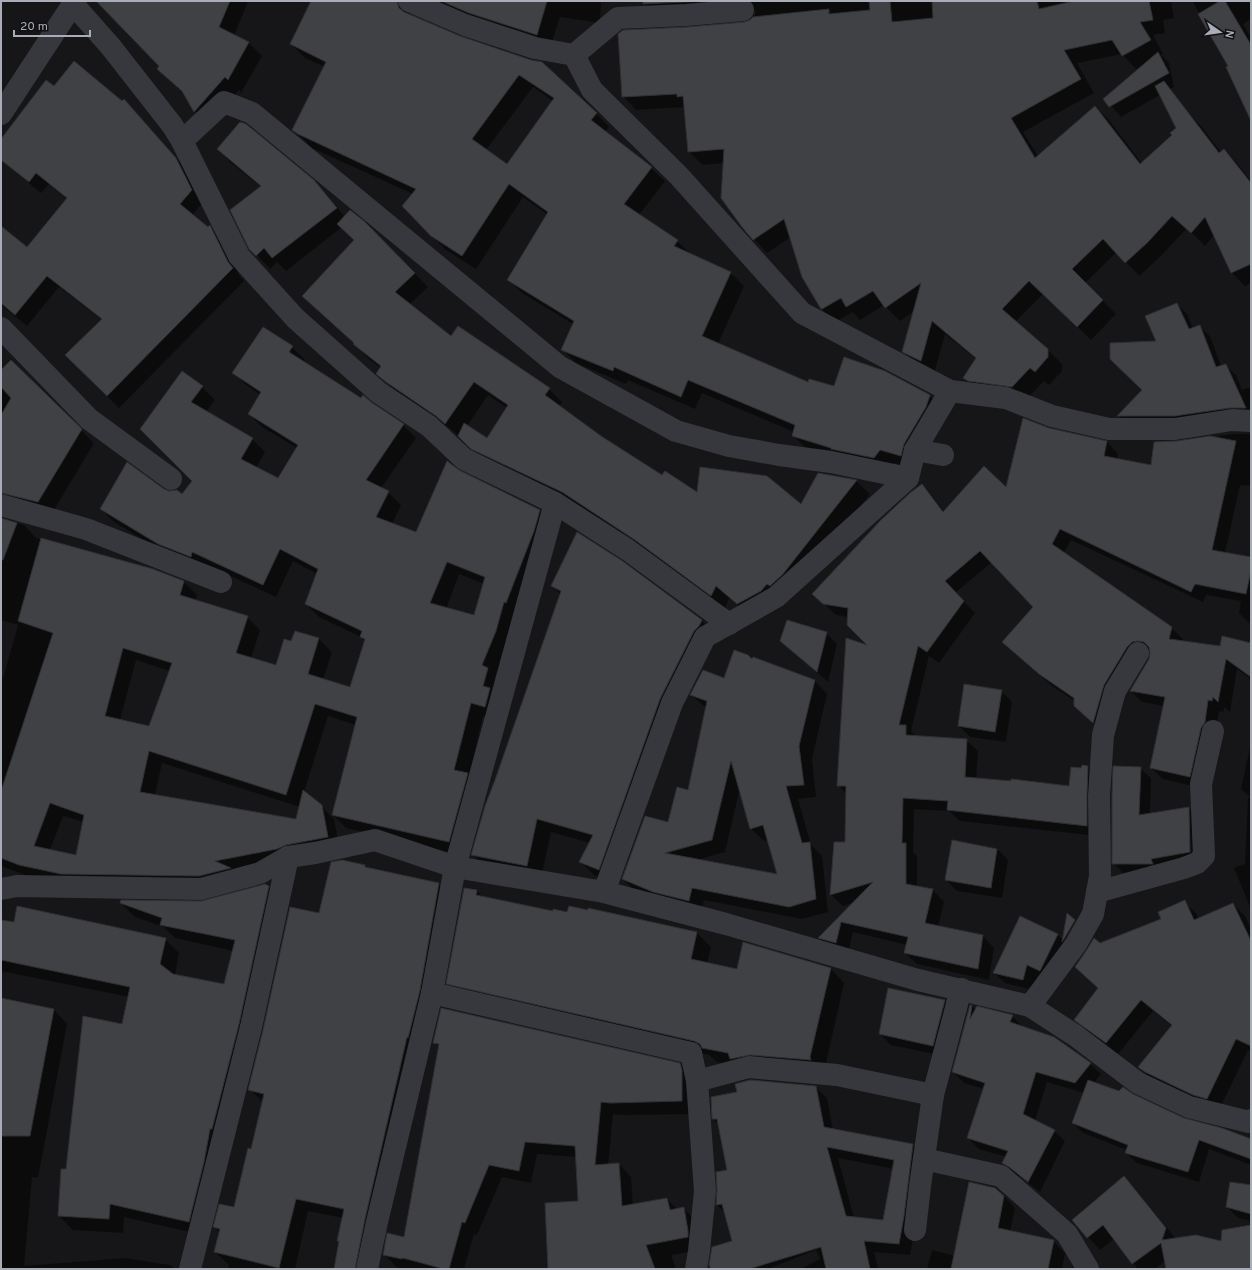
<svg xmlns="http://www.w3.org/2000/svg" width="1252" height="1270" font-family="Overpass,sans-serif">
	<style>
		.shadow { fill: #0007; fill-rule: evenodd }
		.building { fill: #404145; stroke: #303034; fill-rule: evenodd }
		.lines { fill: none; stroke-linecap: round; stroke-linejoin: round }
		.minor { stroke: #37383d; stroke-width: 22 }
	</style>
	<rect width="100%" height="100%" fill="#161618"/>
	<g class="shadow">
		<polygon points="101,1 248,1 234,36 249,43 262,56 241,93 239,90 208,124 195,111 185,94 158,69 161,66"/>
		<path d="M312,1H601L600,23L560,17L550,48L411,9L410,16L596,113L609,127L605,132L651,168L665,181L639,215L677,241L691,254L731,273L744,286L718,344L809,383L834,388L929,395L943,409L914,469L894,463L888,471L807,449L793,436L794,432L702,393L695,409L628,380L626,384L576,363L563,350L573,324L522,293L508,279L548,215L523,197L476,269L446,250L432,236L413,194L312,148L293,129L325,67L305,58L291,44ZM533,87L553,101L507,165L486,150Z"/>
		<polygon points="644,1 1171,1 1174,18 1163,20 1165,33 1153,35 1163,54 1161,55 1169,63 1174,87 1121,117 1105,99 1142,66 1136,69 1122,54 1077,63 1094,93 1023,132 1038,156 1095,107 1109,120 1142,164 1175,133 1188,113 1200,125 1221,152 1224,150 1237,163 1251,181 1251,283 1245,286 1231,272 1214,235 1205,246 1187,228 1161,256 1139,276 1117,252 1085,283 1116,314 1091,340 1043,294 1015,322 1048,350 1062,364 1062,371 1049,385 1044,381 1026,400 977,391 964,378 976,359 945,334 934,374 917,365 903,351 914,311 900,321 884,305 860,320 853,312 835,322 821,308 791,237 767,253 754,239 724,163 703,165 689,152 685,107 636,110 623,96 745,23 750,21 755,16 756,11 699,16 657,17 644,4"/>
		<polygon points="1194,1 1248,1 1251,6 1251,19 1243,24 1251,38 1251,112 1230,66 1194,4"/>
		<polygon points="54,88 122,102 124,100 136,112 188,171 203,202 192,215 208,228 210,227 222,238 239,275 244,281 119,408 66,355 102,320 59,287 27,326 1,305 1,227 27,248 67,199 49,184 41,193 1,160 1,141"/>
		<path d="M218,149L313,181L327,195L345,217L363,222L428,287L409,305L451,337L549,389L562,402L559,407L600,437L662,477L697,494L801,505L818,474L856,481L870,494L796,587L752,617L729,598L725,608L486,462L451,429L400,395L391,387L377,373L381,368L368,358L355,344L317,310L355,240L342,227L286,271L277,262L270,269L250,248L261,187L231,163ZM488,395L507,408L487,439L467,426Z"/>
		<polygon points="1177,304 1187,314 1193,328 1199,326 1210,336 1221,366 1225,365 1236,375 1242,390 1251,387 1251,418 1129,426 1119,416 1143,390 1158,342"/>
		<path d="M292,347L305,360L303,362L403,425L416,438L381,488L388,492L401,505L392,524L416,534L458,471L540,511L552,523L495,677L500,681L498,719L483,716L469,776L480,787L462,855L346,828L333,815L356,725L328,716L304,792L321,806L334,819L340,850L242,881L33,878L1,866V677L3,678L18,625L1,620V371L11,361L94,443L51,515L2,514L1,519L24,525L36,538L153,570L184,582L197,595L195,601L247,617L260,630L251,658L277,666L292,643L295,632L319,639L332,652L323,680L351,688L365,641L361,637L319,617L306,604L317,574L293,561L276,597L205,564L204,569L172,557L114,522L101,509L163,490L182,495L194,481L183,372L202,387L215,400L206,412L252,439L265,452L256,468L279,480L297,448L262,427L249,414L261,395L246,385L233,372ZM459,574L484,584L474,616L446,609ZM136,660L170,671L149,727L120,720ZM162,763L300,807L297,820L155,795ZM63,816L84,822L77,856L50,850Z"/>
		<polygon points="1049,429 1107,442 1118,454 1117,460 1152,466 1177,442 1233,434 1251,434 1251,486 1240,485 1225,553 1251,558 1251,625 1239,613 1241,601 1206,595 1203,602 1071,540 1064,553 1171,628 1183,639 1182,642 1221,647 1251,644 1251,679 1237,669 1230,712 1224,707 1223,712 1219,711 1216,733 1201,788 1163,779 1151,768 1164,706 1142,702 1131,691 1150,660 1151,653 1150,651 1143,653 1105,733 1087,717 1075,701 1052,686 1015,653 1034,607 992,562 955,593 975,613 939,663 929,656 911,731 916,737 966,740 978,751 976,779 1069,787 1082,769 1082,766 1088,766 1099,778 1098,836 960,821 949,811 914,809 913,852 917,856 917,887 933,890 944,902 938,927 983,936 994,948 989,980 917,964 905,953 907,945 853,932 848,954 830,949 819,938 855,902 843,906 831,895 846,843 847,794 838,785 870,647 848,617 836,615 814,594 922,485 933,497 944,512 1007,489"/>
		<polygon points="552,586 701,620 715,634 674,713 613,883 594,875 580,861 590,843 551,832 541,879 486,868 472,854 496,781 561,595"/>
		<polygon points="826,633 837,644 828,682 781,640"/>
		<path d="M752,660L815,681L827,694L812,759L816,797L798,799L811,845L822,856L828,912L802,919L704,900L701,913L636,892L623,879L669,823L689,791L706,708L691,695L724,679ZM740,788L751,829L764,841L768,840L779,875L697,860L725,852Z"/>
		<polygon points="1001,691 1012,702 1006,742 970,737 959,726"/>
		<polygon points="1251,743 1251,909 1234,868 1245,864 1248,798 1250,797 1241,789"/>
		<polygon points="1140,768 1151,778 1150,815 1189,808 1200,818 1201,861 1124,874 1113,863"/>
		<polygon points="997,849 1008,860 1002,898 957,891 946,880"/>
		<polygon points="365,866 368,869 439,884 452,896 369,1269 335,1269 340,1243 338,1241 343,1218 308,1211 295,1269 228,1269 229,1265 215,1252 220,1232 214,1227 234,1208 252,1150 263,1102 249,1089 320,914"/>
		<polygon points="268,887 283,901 203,1235 124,1217 123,1233 73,1230 59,1216 67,1170 123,1026 129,997 1,971 1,921 165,939 179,953 175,975 225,985 233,951 175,938 164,927 135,917 121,903 201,902"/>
		<polygon points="477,891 483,897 554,912 697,933 711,947 707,963 738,970 830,968 844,983 824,1072 737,1066 717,1062 709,1055 462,997 448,983"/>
		<polygon points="1184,902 1196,913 1199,919 1233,904 1245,916 1251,929 1251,1051 1248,1050 1219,1110 1151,1079 1139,1067 1172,1026 1153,1011 1118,1054 1087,1031 1075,1019 1099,989 1100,944 1162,920"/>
		<polygon points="1058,935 1068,945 1051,981 1038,975 1033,990 1005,983 994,973"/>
		<polygon points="1,999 54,1010 67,1024 38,1178 32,1177 24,1266 125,1258 170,1265 175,1269 1,1269"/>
		<polygon points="945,1001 956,1011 944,1056 891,1045 880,1034"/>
		<polygon points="972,1006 976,1010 1012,1016 1023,1027 1090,1064 1101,1074 1094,1083 1119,1093 1132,1095 1183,1119 1251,1140 1251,1165 1209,1149 1199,1182 1137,1163 1126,1153 1127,1150 1083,1133 1073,1123 1084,1093 1047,1082 1035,1121 1054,1131 1065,1141 1040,1192 1021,1177 1014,1174 1003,1163 1006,1157 979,1149 968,1138 984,1089 964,1083 953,1072"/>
		<polygon points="434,1042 680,1064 693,1077 695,1114 623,1115 613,1114 608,1165 619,1164 631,1177 633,1205 667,1199 677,1209 683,1208 696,1221 700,1250 671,1255 676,1269 549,1269 579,1202 576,1157 537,1154 531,1183 502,1177 477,1235 474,1234 464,1269 405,1269 396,1267 384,1254 405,1238 440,1048"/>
		<path d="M815,1087L827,1098L833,1130L913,1145L925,1156L915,1228L910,1255L874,1252L878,1269H801L820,1259L816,1250L768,1269H712L734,1241L725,1213L717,1205L728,1170L719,1125L713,1119ZM838,1158L894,1169L883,1221L854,1218Z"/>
		<polygon points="1124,1177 1136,1190 1176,1239 1222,1242 1251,1226 1251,1269 1167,1269 1165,1261 1155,1269 1138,1269 1114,1239 1100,1250 1073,1220"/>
		<polygon points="1251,1186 1251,1221 1238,1218 1227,1207"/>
		<polygon points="1004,1196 1015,1208 1010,1232 1053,1241 1065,1253 1062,1269 927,1269 932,1250 955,1256"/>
	</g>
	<g class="building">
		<polygon points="96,1 230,1 219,27 249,42 228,80 225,77 194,112 182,91 157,69 159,66"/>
		<path d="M311,1H397L399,8L404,12L460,36L531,60L542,62L597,113L591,120L652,167L624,204L678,240L674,246L731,272L702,336L808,382L809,379L834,386L844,357L885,371L930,395L926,407L904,444L901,456L880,450L874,458L831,449V448L792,436L795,425L688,380L681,397L614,367L613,371L561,350L574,321L507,280L548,212L509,184L462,256L431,236L402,206L416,189L298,134L292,130L326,62L290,44ZM519,75L554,98L507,164L472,139Z"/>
		<polygon points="441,1 547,1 537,35 469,13"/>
		<polygon points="643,1 703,1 643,4"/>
		<polygon points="869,1 890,1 892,22 933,18 932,1 1037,1 1039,9 1074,1 1149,1 1153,20 1140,22 1151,40 1122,56 1112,40 1064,50 1081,79 1011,118 1035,158 1095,106 1140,164 1172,135 1170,133 1176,128 1155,86 1164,81 1219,153 1224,149 1251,183 1251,264 1231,273 1205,217 1191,233 1172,216 1147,243 1125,263 1103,239 1072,269 1103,300 1077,327 1029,281 1002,309 1048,349 1048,357 1035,372 1030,368 1012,387 968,381 963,378 976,358 932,321 921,361 902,352 921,283 885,308 873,291 846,307 841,298 822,309 821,309 802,277 784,219 753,240 742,227 721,198 724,149 688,152 683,96 677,97 677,94 622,97 618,34 623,30 687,27 744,22 750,20 753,17 829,9 829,14 870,10"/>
		<polygon points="1220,1 1225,1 1251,45 1251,121 1226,67 1228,66 1198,14"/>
		<polygon points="1158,52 1169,73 1109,107 1103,99"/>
		<polygon points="74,61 122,101 124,99 176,158 192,190 180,204 208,227 210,225 228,262 233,268 107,396 65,355 102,319 47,276 15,315 1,303 1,226 27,247 67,198 36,173 29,182 1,160 1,139 46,80 54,86"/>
		<polygon points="240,122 246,124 314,180 337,208 272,258 264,248 256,256 249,249 230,210 261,186 217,149"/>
		<polygon points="350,210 364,221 415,273 395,292 451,336 458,326 550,388 545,395 601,436 662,475 665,471 697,492 700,467 767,476 801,504 818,473 857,480 783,574 770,586 767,584 761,591 737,604 716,586 711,596 635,540 562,492 471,449 458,436 464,423 487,438 508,405 474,382 445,424 436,416 386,382 376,374 381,366 353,344 354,343 302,296 354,240 337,224"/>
		<polygon points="1177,303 1189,329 1200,325 1216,367 1226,364 1246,408 1230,408 1174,416 1117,416 1142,390 1110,359 1110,343 1156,341 1145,316"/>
		<path d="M263,327L293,346L289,352L361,398L363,395L371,402L404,424L366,480L389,491L376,517L416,532L447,461L459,470L540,510L534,531L506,603L504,602L496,631L482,665L488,668L483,686L490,688L485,707L471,703L454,770L468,773L449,842L332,815L357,717L315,704L286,795L149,751L140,792L296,819L303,790L322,805L328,837L286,845L277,849L215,861L231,868L199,876L61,874L19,865L1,858V791L53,633L18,621L41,538L153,569L184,581L180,595L248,616L236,653L276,665L284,639L291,641L295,631L319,638L308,674L350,687L365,639L360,637L362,631L305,604L318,569L280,549L263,585L192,552L191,557L158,544L100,509L127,462L164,489L169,491L177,490L182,494L192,481L140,429L182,371L203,386L191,402L253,438L241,459L278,478L298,445L248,414L261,392L232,373ZM447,562L485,577L474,615L430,603ZM123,648L172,663L149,726L105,716ZM50,803L84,815L76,855L34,846Z"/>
		<polygon points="11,360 82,429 38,502 1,493 1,415 11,398 1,387 1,370"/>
		<polygon points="1023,418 1049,428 1107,441 1104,456 1151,465 1154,442 1177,441 1210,436 1236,441 1212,550 1251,557 1251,570 1246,594 1195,584 1191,592 1060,529 1052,544 1172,627 1169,639 1220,646 1222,636 1251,643 1251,677 1226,659 1218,702 1213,697 1212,701 1208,700 1205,722 1201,728 1190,777 1150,768 1165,697 1130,691 1149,659 1150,653 1149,647 1144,642 1138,641 1132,642 1127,647 1104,685 1093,723 1074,706 1074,698 1039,674 1002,642 1033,607 980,551 945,581 964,601 927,652 918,646 899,725 906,725 906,735 967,739 965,777 1011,781 1011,779 1069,786 1071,767 1081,768 1082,765 1088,766 1087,795 1087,826 947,810 948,801 903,798 902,843 906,843 906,884 933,889 925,923 983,935 978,969 904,953 908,937 841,922 836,943 818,938 873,882 830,895 834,842 845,842 846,786 837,786 846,638 867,645 847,625 848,608 823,604 812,594 881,520 910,493 922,484 943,512 984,466 1006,487"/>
		<polygon points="1,518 17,523 3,560 1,560"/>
		<polygon points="577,532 621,560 702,620 699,626 694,631 660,699 599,870 579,862 593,835 537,819 527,866 471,855 485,806 495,780 561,591 551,586"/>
		<polygon points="787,620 827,632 817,672 780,641"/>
		<path d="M734,650L748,655L752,659L753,657L815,680L799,746L804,785L786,786L802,843L810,842L816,899L789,907L692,888L689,901L653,892L622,879L645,816L668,822L677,787L688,790L707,701L690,695L703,670L724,678ZM731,761L750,829L763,825L777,874L665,853L712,840Z"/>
		<polygon points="964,684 1002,690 995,732 958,726"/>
		<polygon points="1113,766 1141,767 1139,815 1189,807 1190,852 1151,859 1153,864 1112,864 1112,796"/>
		<polygon points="952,840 997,849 991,888 945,880"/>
		<polygon points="342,860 365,865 365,867 439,883 420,990 408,1038 407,1037 365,1219 355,1269 334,1269 339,1241 337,1241 344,1209 296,1199 279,1268 214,1252 220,1229 213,1227 219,1204 234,1207 248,1148 251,1149 264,1094 248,1090 263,1030 290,907 319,913 331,862"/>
		<polygon points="265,884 269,886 239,1024 212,1129 210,1129 204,1162 189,1222 110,1204 109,1219 58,1216 61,1169 66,1169 83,1016 122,1024 130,987 1,960 1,920 14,922 17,906 166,938 160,964 173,974 224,984 235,940 160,925 162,918 120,903 121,900 201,901"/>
		<polygon points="464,888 477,890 476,895 553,911 553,909 567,912 569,906 588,910 588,908 697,932 691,959 737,969 743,942 831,968 810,1057 811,1060 750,1055 730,1059 728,1053 702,1048 700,1044 694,1041 446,984"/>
		<polygon points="1185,900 1194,920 1233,903 1251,941 1251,1046 1236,1039 1207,1099 1193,1095 1145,1072 1138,1067 1172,1025 1141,1000 1106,1043 1074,1020 1098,988 1075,967 1086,951 1094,938 1100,943 1161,919 1158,912"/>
		<polygon points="1067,913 1075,920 1062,942"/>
		<polygon points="1020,916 1058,934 1040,971 1027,965 1023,980 993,973"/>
		<polygon points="888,988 945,1000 933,1046 879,1034"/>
		<polygon points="1,998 54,1009 30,1136 1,1136"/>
		<polygon points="970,1005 972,1005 970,1019 977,1006 1013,1015 1010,1022 1054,1037 1091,1063 1075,1083 1036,1072 1023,1114 1055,1130 1028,1182 1009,1167 1002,1163 1008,1151 967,1138 985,1083 952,1072"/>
		<polygon points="441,1008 680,1063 682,1070 682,1101 610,1103 601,1102 595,1165 619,1163 622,1206 667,1198 670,1210 684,1207 688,1231 688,1237 646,1245 655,1269 548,1269 545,1203 578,1201 575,1146 525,1142 519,1171 489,1165 465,1223 462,1222 449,1269 444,1269 403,1258 402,1259 383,1255 387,1233 404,1237 439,1044 433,1043"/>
		<path d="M750,1080L816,1086L824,1127L913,1144L904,1216L899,1244L864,1241L870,1269H826L821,1247L749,1269H711L709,1265L712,1247L732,1241L722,1204L716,1205L717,1190L716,1172L727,1170L717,1119H712L711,1097L737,1092L735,1084ZM827,1147L894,1160L883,1220L846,1216Z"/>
		<polygon points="1088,1080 1119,1091 1123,1087 1133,1094 1184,1118 1222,1128 1251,1139 1251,1159 1199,1140 1188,1172 1125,1153 1128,1145 1072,1123"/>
		<polygon points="1124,1176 1166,1228 1162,1240 1196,1235 1221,1241 1222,1230 1251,1225 1251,1269 1166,1269 1161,1243 1132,1264 1103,1225 1087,1238 1072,1220"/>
		<polygon points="969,1182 995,1188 1004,1196 998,1228 1054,1240 1048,1269 951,1269"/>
		<polygon points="1230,1182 1251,1185 1251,1214 1226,1207"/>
	</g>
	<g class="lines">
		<g class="minor">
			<polyline points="72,1 73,4 111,47 172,125 182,141 239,256 295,318 378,392 429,426 464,459 555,503 628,550 729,624"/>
			<polyline points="409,1 465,25 535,48 574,55 592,90 679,176 802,313 950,391 1006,398 1052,416 1109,429 1175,429 1232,420 1251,421"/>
			<polyline points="574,55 618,18 686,15 743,10"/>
			<polyline points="1,114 73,4"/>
			<polyline points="182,141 224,102 252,113 560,367 676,431 729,446 779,455 831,462 908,478"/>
			<polyline points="1,328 89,419 171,479"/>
			<polyline points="915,450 943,455"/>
			<polyline points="1,505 86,529 221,582"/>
			<polyline points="1,889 17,886 201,889 260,873 288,857 315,853 375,840 455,867 604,892 726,924 918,980 1030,1006 1076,1036 1138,1083 1189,1107 1249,1122 1251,1120"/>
			<polyline points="604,892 672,703 705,637 776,597 908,478 915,450 950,391"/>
			<polyline points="1097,892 1184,868 1197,863 1204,856 1201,784 1213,731"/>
			<polyline points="432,993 691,1053 697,1081 705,1191 699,1251 696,1269"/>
			<polyline points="1030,1006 1076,944 1093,914 1100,876 1099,796 1103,735 1115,691 1138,653"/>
			<polyline points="697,1081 749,1067 837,1075 933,1095"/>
			<polyline points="924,1159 1001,1176 1067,1234 1088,1269"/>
			<polyline points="915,1230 920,1186 933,1095 961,989"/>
			<polyline points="190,1269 251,1027 288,857"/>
			<polyline points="367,1269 377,1222 432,993 455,867 555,503"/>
		</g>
	</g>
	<rect width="1252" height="1270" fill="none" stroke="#a8adb8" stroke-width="4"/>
	<g transform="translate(1220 32) rotate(103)" stroke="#111113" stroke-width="3" paint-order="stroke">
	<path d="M0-3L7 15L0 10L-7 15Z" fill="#a8adb8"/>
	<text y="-6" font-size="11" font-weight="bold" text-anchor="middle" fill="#a8adb8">N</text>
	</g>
	<path d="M14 30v6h76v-6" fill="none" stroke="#a8adb8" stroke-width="2"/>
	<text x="20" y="30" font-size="12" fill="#a8adb8" stroke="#111113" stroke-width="3" paint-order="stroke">20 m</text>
</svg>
